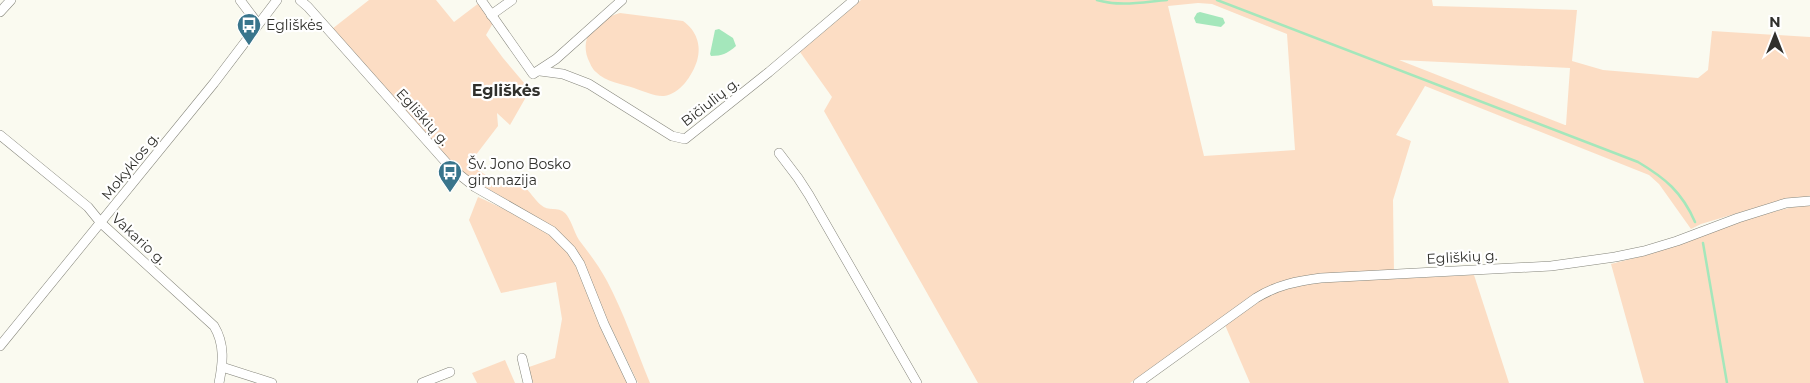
<svg xmlns="http://www.w3.org/2000/svg" width="1810" height="383" font-family="Montserrat,sans-serif">
	<style>
		.green { fill: #fcddc4; fill-rule: evenodd }
		.water { fill: #a4e7bb }
		.lines { fill: none; stroke-linecap: round; stroke-linejoin: round }
		.stream { stroke: #a4e7bb; stroke-width: 2.5 }
		.street-casing { stroke: #85857b; stroke-width: 10 }
		.street { stroke: #fff; stroke-width: 9 }
		.labels { text-anchor: middle; dominant-baseline: central; stroke-width: 4.5; stroke-linejoin: round; paint-order: stroke }
		.poi-label { font-size: 14px; fill: #30302c; stroke: #fff; text-anchor: start }
		.street-label { font-size: 14px; fill: #30302c; stroke: #fff }
		.quarter-label { font-size: 16px; font-weight: bold; fill: #30302c; stroke: #fff }
	</style>
	<rect width="100%" height="100%" fill="#fafaf0"/>
	<g class="green">
		<path d="M369,0H436L454,22L479,3L493,23L486,35L503,58L530,90L510,125L497,113L498,126L472,160L466,162L501,185C518,168 529,195 541,205C548,212 558,206 565,213C571,219 574,232 579,240C589,253 599,266 607,281C624,313 636,349 650,383H638L603,311L586,269L545,223L470,178L438,149L332,29Z"/>
		<path d="M861,0H1432L1433,6L1577,10L1572,61L1603,70L1698,78L1708,70L1712,31L1810,37V197L1788,198L1701,224L1691,229L1659,184L1649,175L1425,86L1396,135L1411,141L1393,200L1394,273L1327,274L1252,296L1130,383H978L824,111L832,97L800,52ZM1198,3L1212,4L1287,34L1295,150L1204,156L1168,6ZM1399,60L1570,68L1566,125H1565Z"/>
		<path d="M620,13L683,21C696,30 702,45 697,61C692,76 680,94 664,96C656,97 643,91 634,88C622,84 606,82 596,72C592,69 590,63 588,59C579,34 598,19 620,13Z"/>
		<path d="M478,197C502,208 539,224 558,242C579,261 591,305 602,331C610,349 619,366 628,383H532L529,367L555,358L562,319L556,282L501,293L469,220Z"/>
		<polygon points="1798,206 1810,206 1810,383 1644,383 1611,264 1650,254 1759,215"/>
		<polygon points="1474,275 1509,383 1250,383 1225,325 1262,299 1290,286 1323,282"/>
		<polygon points="505,360 515,383 477,383 472,373"/>
	</g>
	<g class="water">
		<polygon points="1200,12 1223,18 1225,23 1221,27 1196,23 1194,18 1197,13"/>
		<path d="M719,29L733,38L736,46C728,53 722,56 711,56L710,54L715,30Z"/>
	</g>
	<g class="lines">
		<g class="stream">
			<path d="M1097,0C1120,7 1143,2 1167,0"/>
			<path d="M1217,0L1638,162C1665,178 1682,192 1695,222"/>
			<polyline points="1703,243 1727,383"/>
		</g>
		<g class="street-casing">
			<g id="street">
				<polyline points="240,0 258,24"/>
				<polyline points="300,0 308,7 451,168 475,187 552,231 571,250 580,264 604,324 632,383"/>
				<polyline points="481,0 533,74 556,59 622,0"/>
				<polyline points="0,12 11,0"/>
				<polyline points="491,15 512,0"/>
				<polyline points="540,71 563,74 589,84 672,136 685,139 769,72 854,0"/>
				<path d="M0,135L88,207L101,223L214,326C225,344 223,363 219,383"/>
				<polyline points="779,153 798,178 809,195 917,383"/>
				<polyline points="0,346 214,83 277,0"/>
				<polyline points="522,358 528,383"/>
				<polyline points="222,367 272,383"/>
				<polyline points="422,383 450,372"/>
				<path d="M1138,383L1256,298C1277,285 1297,281 1321,278L1551,266L1615,257L1644,251L1677,241L1738,218L1786,203L1810,201"/>
			</g>
		</g>
		<use href="#street" class="street"/>
	</g>
	<defs>
		<g id="bus-pin" transform="scale(1.25)"><path d="M0 17L-7.5 6A9.5 9.5 0 1 1 7.5 6Z" fill="#39758c" stroke="#fff"/><path d="M-5-6H5V4H4V6H2V4H-2V6H-4V4H-5ZM-3.5-4V0h7V-4ZM-3.5 1.2v1.5H-2V1.2ZM2 1.2v1.5H3.5V1.2Z" fill="#fff"/></g>
	</defs>
	<g fill-rule="evenodd">
		<use href="#bus-pin" x="249" y="25"/>
		<use href="#bus-pin" x="450" y="172"/>
	</g>
	<g class="labels">
		<g class="poi-label">
			<text x="266" y="25">Egliškės</text>
			<text x="468" y="164">Šv. Jono Bosko<tspan x="468" dy="16">gimnazija</tspan></text>
		</g>
		<g class="street-label">
			<text transform="translate(710 102) rotate(-38)">Bičiulių g.</text>
			<text transform="translate(423 117) rotate(48)">Egliškių g.</text>
			<text transform="translate(130 166) rotate(-51)">Mokyklos g.</text>
			<text transform="translate(139 239) rotate(43)">Vakario g.</text>
			<text transform="translate(1462 257) rotate(-3)">Egliškių g.</text>
		</g>
		<g class="quarter-label">
			<text x="506" y="90">Egliškės</text>
		</g>
	</g>
	<g transform="translate(1775 35)" stroke="#ffffff" stroke-width="4" paint-order="stroke">
	<path d="M0-4L9 19L0 12L-9 19Z" fill="#30302c"/>
	<text y="-8" font-size="14" font-weight="bold" text-anchor="middle" fill="#30302c">N</text>
	</g>
</svg>
